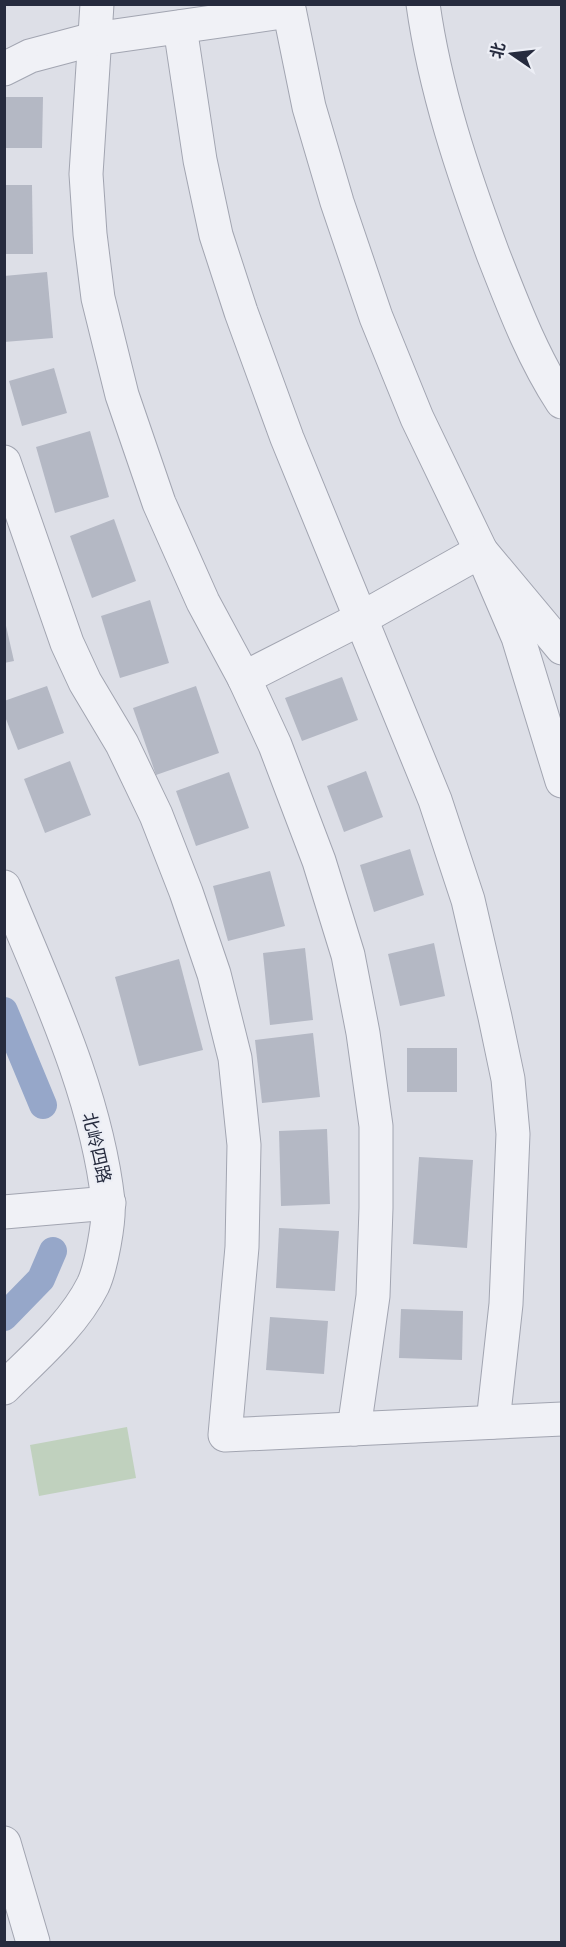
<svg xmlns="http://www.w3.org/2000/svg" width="566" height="1947" font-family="'Source Sans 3','Noto Sans SC',sans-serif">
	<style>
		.green { fill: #c0d1be }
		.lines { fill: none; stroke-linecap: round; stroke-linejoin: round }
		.canal { stroke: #96a7c9; stroke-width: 28 }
		.building { fill: #b4b8c4 }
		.minor-casing { stroke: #a2a5b1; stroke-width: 35 }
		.tertiary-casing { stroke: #a2a5b1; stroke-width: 35 }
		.minor { stroke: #f0f1f6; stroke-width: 33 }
		.tertiary { stroke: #f0f1f6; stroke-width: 33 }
		.labels { text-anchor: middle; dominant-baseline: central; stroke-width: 4.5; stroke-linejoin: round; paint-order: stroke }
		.street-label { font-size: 18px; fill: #262b3e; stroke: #eceef5 }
	</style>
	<rect width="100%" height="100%" fill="#dddfe7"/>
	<polygon class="green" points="127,1427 136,1478 39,1496 30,1445"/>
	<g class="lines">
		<g class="canal">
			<polyline points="4,1011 43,1105"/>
			<polyline points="4,1317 41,1279 53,1251"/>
		</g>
	</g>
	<g class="building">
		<polygon points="4,97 43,97 42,148 4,148"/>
		<polygon points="4,185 32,185 33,254 4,254"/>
		<polygon points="47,272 53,338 4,342 4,276"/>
		<polygon points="54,368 67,413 22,426 9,381"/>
		<polygon points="90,431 109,497 55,513 36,447"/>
		<polygon points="114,519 136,581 92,598 70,536"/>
		<polygon points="150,600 169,663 120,678 101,616"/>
		<polygon points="4,617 14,661 4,663"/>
		<polygon points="342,677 358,720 302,741 285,698"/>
		<polygon points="47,686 64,733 18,750 4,714 4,701"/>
		<polygon points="196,686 219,753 156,775 133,708"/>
		<polygon points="70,761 91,815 45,833 24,779"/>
		<polygon points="366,771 383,817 344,832 327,786"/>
		<polygon points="229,772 249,828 196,846 176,791"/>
		<polygon points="410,849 424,895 374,912 360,865"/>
		<polygon points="270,871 285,926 228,941 213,886"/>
		<polygon points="434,943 445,996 400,1006 388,954"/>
		<polygon points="305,948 313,1020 270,1025 263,953"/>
		<polygon points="179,959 203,1050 139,1066 115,977"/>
		<polygon points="313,1033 320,1097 262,1103 255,1040"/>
		<rect x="407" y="1048" width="50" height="44"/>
		<polygon points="327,1129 330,1204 281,1206 279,1131"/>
		<polygon points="419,1157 473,1160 467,1248 413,1244"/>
		<polygon points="279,1228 339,1231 335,1291 276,1288"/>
		<polygon points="401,1309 463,1311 462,1360 399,1358"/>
		<polygon points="270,1317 328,1321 324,1374 266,1370"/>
	</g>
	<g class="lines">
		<g class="minor-casing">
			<g id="minor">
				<polyline points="97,4 86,174 90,234 98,298 122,395 159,503 203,602 244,678 275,745 319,861 348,955 363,1033 376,1126 376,1208 373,1296 354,1429"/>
				<polyline points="288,4 309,107 337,202 376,317 417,418 481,551 518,637 562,781"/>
				<path d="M423,4C435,90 463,173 493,254C513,305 532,356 562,402"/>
				<polyline points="180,27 200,160 216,235 241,312 287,438 435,800 468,900 495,1017 508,1079 513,1134 506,1304 493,1422"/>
				<polyline points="4,69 30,56 94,39 289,11"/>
				<polyline points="4,462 67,643 85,682 122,744 156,815 186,892 214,974 235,1058 244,1145 242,1247 225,1435 562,1419"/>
				<polyline points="244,678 360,619 481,551 562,648"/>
				<polyline points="4,1212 109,1203"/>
			</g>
		</g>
		<g class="tertiary-casing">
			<g id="tertiary">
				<path d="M4,887C45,987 96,1093 108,1201C110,1220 101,1268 93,1285C73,1325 35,1357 4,1388"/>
				<polyline points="4,1843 33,1942"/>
			</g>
		</g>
		<use href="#minor" class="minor"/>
		<use href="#tertiary" class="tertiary"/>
	</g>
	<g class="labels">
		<g class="street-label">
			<text transform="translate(96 1148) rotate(77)">北岭四路</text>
		</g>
	</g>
	<rect width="566" height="1947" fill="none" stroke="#262b3e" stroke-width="12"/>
	<g transform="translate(512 54) rotate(284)" stroke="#eceef5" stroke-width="4.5" paint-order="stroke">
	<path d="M0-4.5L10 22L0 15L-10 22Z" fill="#262b3e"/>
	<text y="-9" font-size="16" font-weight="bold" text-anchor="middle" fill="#262b3e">北</text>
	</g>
</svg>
